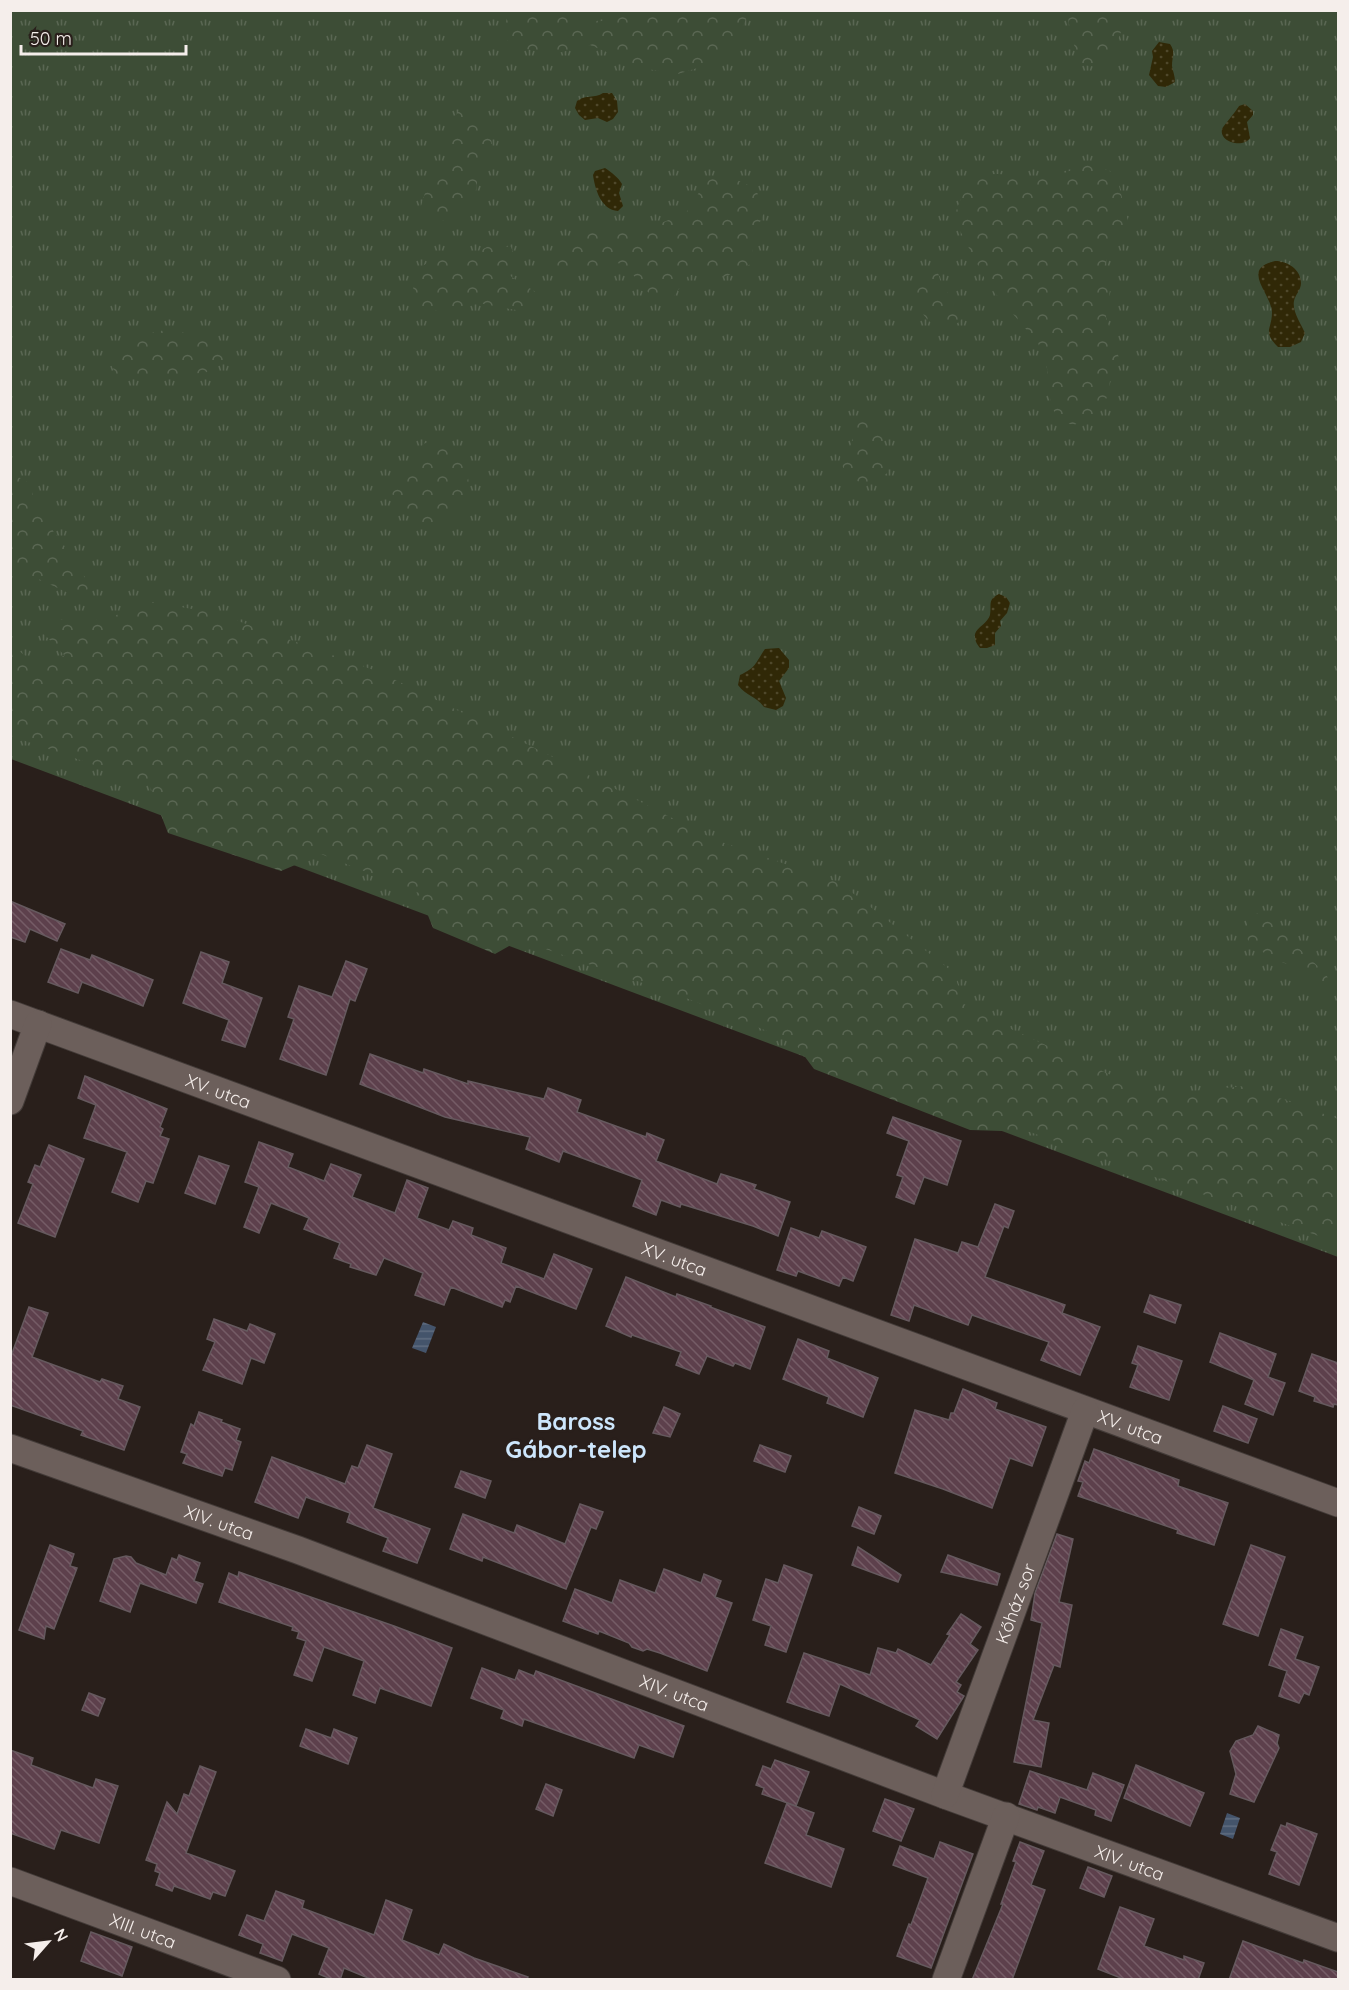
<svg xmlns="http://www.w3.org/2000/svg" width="1349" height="1990" font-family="Quicksand,sans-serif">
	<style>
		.grass { fill: url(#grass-tufts) }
		.forest { fill: url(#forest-crowns) }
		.sand { fill: url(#sand-dots) }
		.water { fill: url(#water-rules) }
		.building { fill: url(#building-back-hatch); stroke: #65595e; stroke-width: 1.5 }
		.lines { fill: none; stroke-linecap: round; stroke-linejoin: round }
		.minor-casing { stroke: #433b38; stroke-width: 29 }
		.minor { stroke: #6c5f5b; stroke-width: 27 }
		.labels { text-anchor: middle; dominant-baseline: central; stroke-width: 5; stroke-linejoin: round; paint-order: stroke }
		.street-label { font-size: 18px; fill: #f5eeeb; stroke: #291f1b }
		.district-label { font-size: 24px; font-weight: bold; fill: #cde6fc; stroke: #291f1b }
	</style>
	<defs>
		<pattern id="grass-tufts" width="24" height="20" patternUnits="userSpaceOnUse" patternTransform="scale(1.5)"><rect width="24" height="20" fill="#3d4d36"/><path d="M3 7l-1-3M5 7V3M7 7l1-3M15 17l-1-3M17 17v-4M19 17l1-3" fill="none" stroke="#5a6753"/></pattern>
		<pattern id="forest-crowns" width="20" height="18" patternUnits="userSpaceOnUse" patternTransform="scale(1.5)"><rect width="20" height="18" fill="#3d4d36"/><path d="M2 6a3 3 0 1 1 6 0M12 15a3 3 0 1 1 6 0" fill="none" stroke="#5a6753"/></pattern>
		<pattern id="sand-dots" width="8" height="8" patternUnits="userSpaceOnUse" patternTransform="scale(1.5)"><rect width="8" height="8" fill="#302807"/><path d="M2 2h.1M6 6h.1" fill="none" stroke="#4f482b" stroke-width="1.8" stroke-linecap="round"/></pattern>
		<pattern id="water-rules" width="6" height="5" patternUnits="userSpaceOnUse" patternTransform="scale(1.5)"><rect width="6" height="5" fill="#44546b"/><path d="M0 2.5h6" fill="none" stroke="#606d80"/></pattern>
		<pattern id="building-back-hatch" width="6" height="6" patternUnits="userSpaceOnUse" patternTransform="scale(1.5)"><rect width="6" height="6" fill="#5d404c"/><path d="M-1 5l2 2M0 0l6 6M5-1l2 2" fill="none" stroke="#755c66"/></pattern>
	</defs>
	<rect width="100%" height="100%" fill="#291f1b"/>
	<polygon class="grass" points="10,11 1338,11 1338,1257 11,759"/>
	<g class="forest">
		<polygon points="524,11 570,11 586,24 606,20 611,10 746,11 746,19 731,51 717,62 678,74 647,69 590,45 554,54 520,48 503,38 507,17"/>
		<polygon points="1067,11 1124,11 1124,24 1107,68 1081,65 1071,36"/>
		<polygon points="460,109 474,109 490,125 492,146 480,162 475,196 463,213 437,223 421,206 425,193 438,180 449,165 449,136 454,119"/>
		<path d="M1089,162L1116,174L1129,225L1112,245L1103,269L1111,283L1106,317L1119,358L1110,381L1108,395L1100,412L1074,425L1057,421L1050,398L1047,368L1038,343L988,285L954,219C960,196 971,172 999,174C1010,175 1021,178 1032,179C1053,179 1071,171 1089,162Z"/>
		<path d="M728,176L755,188L765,210C757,228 752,243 751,264L725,277L704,269L687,277L674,296L653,298L628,269L618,263L585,271H558L556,256L570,238L600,227H651L686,213L707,180Z"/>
		<path d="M491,245L511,247L514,255L506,271C512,280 528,285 536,293V303L526,312L473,302L444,313L416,305L411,274L436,257L475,253Z"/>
		<path d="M928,266L937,269L942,287L946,292L953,295L959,304L963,317C939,351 897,298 928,266Z"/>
		<path d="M171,329C188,335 208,337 223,346V361L205,373L178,374L161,378L140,380L117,376L110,363C129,339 141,334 171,329Z"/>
		<path d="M858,420L877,422L885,437L883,445L889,463L887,473C866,490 843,483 840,455L850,447Z"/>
		<polygon points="425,443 447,447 466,467 470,489 465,509 444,524 424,527 397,508 392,493 407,471 418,466 418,450"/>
		<polygon points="10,475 24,479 33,489 32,501 49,514 53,531 76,561 89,586 83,600 11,566"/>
		<polygon points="151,602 216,613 379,672 557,759 713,839 840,883 954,973 964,1004 998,1023 1154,1095 1245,1086 1338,1119 1338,1243 1030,1132 970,1130 814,1069 794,1042 694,1001 520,940 495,954 433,928 419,893 321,854 281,871 168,833 149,784 11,736 11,644 31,661 65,656 44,634 51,618 81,622 114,616"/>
		<polygon points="1261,912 1325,973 1336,991 1325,998 1294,967 1272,958 1249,943 1246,935 1248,917"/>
	</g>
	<g class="sand">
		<path d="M1159,42L1170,44C1176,53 1172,56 1172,66C1173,72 1175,76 1175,82L1166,87L1158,86L1149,75L1153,57L1152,51Z"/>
		<path d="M603,93H612L617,101L618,112L613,119L607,122L598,118L585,120L579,115L575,108L577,101C585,94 595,99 603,93Z"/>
		<path d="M1245,104L1253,111V115L1247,122L1250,138C1244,148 1219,143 1222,129C1222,128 1237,110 1239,106Z"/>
		<path d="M605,168C611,172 618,177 622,184L619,193L623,206L618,211C601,210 595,189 593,175L595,171Z"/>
		<path d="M1275,261C1287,261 1301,269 1301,283C1301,290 1295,295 1294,301C1292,311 1301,324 1305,333L1301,342L1290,347H1278C1262,331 1272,330 1272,312C1271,293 1240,269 1275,261Z"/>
		<path d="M999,594L1006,597L1010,603L1007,613L1000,621L1001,626L995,633V645L987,648H980C977,644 974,640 975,634C977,627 988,623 990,615C992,604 987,600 999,594Z"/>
		<path d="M779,648L789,660V668L779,681L786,698L783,706L776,710L764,707C755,695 747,697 738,685L740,675C757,667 755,663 765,649Z"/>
	</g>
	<g class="water">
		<polygon points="423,1322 436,1327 426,1353 412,1348"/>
		<polygon points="1227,1813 1240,1818 1233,1839 1220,1834"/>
	</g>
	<g class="building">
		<polygon points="10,901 65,924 57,941 30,929 25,942 10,937"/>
		<polygon points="61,949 90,960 92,955 153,980 143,1006 82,982 78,993 48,982"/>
		<polygon points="201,952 229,962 222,983 262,998 245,1047 222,1040 229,1020 183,1003"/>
		<polygon points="346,961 367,969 355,1001 350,999 326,1075 280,1059 294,1019 288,1017 299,986 332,997"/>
		<polygon points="370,1054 423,1073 424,1069 468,1084 468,1081 544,1099 548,1088 581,1100 577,1112 646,1137 647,1133 664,1140 656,1161 717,1184 721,1174 756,1185 754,1189 790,1202 778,1236 753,1226 681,1204 680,1207 661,1200 656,1215 633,1206 642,1180 563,1151 559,1162 526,1149 530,1137 445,1117 360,1084"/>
		<polygon points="85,1076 167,1109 160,1127 163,1129 160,1136 169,1139 153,1183 146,1181 138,1202 112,1192 127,1152 84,1138 96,1105 78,1098"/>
		<polygon points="893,1117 961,1141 947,1185 924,1177 914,1204 896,1197 903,1177 897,1175 909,1141 887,1133"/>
		<polygon points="259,1142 293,1154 288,1167 324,1181 331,1164 361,1175 352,1197 395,1213 407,1180 428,1188 417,1218 449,1230 453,1221 473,1228 471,1235 506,1248 501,1263 544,1279 554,1254 592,1269 576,1309 516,1286 510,1302 505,1300 502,1307 451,1287 444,1305 415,1295 423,1273 384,1258 376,1275 350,1267 351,1264 334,1258 340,1243 304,1229 309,1218 271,1203 259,1233 244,1227 259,1187 245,1182"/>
		<polygon points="49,1145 84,1159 55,1237 18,1223 33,1184 28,1182 35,1165 40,1167"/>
		<polygon points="199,1156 229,1166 215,1204 185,1193"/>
		<polygon points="995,1204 1014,1211 1008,1228 1004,1226 985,1277 1065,1305 1062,1313 1100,1327 1080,1375 1041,1360 1049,1342 972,1315 968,1325 914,1305 909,1321 891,1315 915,1239 958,1253 962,1242 978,1247"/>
		<polygon points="791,1228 819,1238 822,1231 866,1247 853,1281 843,1277 839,1286 798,1271 796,1276 777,1270"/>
		<polygon points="626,1277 676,1297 677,1294 711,1306 710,1307 765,1327 750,1369 735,1363 733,1366 707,1356 699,1374 676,1365 681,1352 632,1335 631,1337 606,1326"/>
		<polygon points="1150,1295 1181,1305 1175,1323 1144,1312"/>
		<polygon points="29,1307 48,1313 32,1357 100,1382 102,1379 123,1386 118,1399 140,1407 124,1450 81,1435 83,1431 10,1405 10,1359"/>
		<polygon points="214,1319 247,1331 250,1324 275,1334 264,1363 251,1358 242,1384 203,1370 215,1342 207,1339"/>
		<polygon points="1220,1333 1276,1354 1268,1377 1285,1383 1273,1415 1245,1404 1254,1380 1210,1362"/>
		<polygon points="798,1339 829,1351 827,1358 878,1378 863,1417 827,1403 829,1397 783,1379"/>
		<polygon points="1138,1346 1182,1361 1169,1400 1130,1387 1138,1365 1132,1363"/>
		<polygon points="1312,1354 1338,1363 1338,1405 1334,1404 1333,1407 1314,1401 1315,1397 1299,1391"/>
		<polygon points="963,1389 997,1403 995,1409 1046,1427 1032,1466 1010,1458 992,1508 943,1489 895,1473 915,1410 949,1420 951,1413 954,1413"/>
		<polygon points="1223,1406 1257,1419 1248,1443 1214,1431"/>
		<polygon points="664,1407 680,1414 670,1437 653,1433"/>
		<polygon points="199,1412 222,1420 221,1422 240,1429 236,1440 241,1442 232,1470 225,1468 222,1476 183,1463 187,1454 181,1452 191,1424 194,1426"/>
		<polygon points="367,1445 392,1454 373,1508 430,1529 417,1563 383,1551 388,1538 347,1522 350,1513 306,1497 298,1518 255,1502 272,1457 345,1484 352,1466 358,1468"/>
		<polygon points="760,1445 791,1456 785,1472 754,1461"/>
		<polygon points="1094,1449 1179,1480 1178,1486 1228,1503 1214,1545 1177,1533 1178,1530 1078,1496 1083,1482 1078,1481 1085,1461 1089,1463"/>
		<polygon points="461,1471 491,1481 485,1498 455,1487"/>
		<polygon points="580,1504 603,1512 596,1529 591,1527 566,1589 483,1557 482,1561 450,1549 463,1514 514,1533 517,1525 565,1544"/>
		<polygon points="859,1507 881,1516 874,1534 852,1526"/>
		<polygon points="1057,1534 1073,1539 1059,1602 1072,1605 1060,1667 1054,1665 1033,1720 1049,1723 1041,1767 1014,1762 1042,1623 1031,1620 1035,1593"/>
		<polygon points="50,1545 74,1554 70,1566 77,1568 54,1629 46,1626 44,1639 19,1630"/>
		<polygon points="1251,1545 1285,1557 1258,1636 1223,1624"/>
		<polygon points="858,1547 901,1575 898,1582 852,1565"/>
		<polygon points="179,1555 200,1563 194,1581 203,1584 196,1603 140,1583 130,1612 100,1601 114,1559 126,1556 131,1557 136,1563 166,1575 172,1558 177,1560"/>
		<polygon points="948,1555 1000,1574 997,1585 941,1572"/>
		<polygon points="784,1565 812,1575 786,1652 765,1645 771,1626 753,1620 766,1579 778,1583"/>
		<polygon points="664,1569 701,1583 704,1574 721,1581 715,1597 732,1603 707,1671 660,1653 647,1649 643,1651 632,1647 629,1643 599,1631 598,1634 563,1621 575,1589 612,1603 620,1580 655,1593"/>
		<polygon points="239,1572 394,1626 452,1648 431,1706 380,1688 375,1703 353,1695 364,1661 324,1647 312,1681 294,1675 306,1641 297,1638 299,1632 292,1630 293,1627 219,1602 229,1573 238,1577"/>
		<polygon points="961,1614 981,1627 970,1644 978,1650 956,1682 961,1685 957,1692 964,1696 937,1739 916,1726 920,1720 840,1684 829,1716 787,1702 804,1653 870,1675 878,1648 896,1653 898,1649 931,1665 950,1635 947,1634"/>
		<polygon points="1281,1629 1303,1637 1295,1659 1319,1667 1309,1695 1304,1693 1299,1703 1279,1696 1287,1671 1269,1665"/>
		<polygon points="482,1668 515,1680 519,1670 534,1676 536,1671 684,1726 673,1757 639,1745 634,1758 524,1719 522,1726 501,1718 504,1710 471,1698"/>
		<polygon points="89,1693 105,1699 98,1716 82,1710"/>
		<polygon points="1258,1726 1279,1735 1277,1743 1279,1748 1254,1802 1230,1794 1236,1774 1230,1751 1236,1741 1253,1735"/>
		<polygon points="306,1729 331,1738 334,1729 357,1738 348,1764 300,1746"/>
		<polygon points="10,1750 33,1758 31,1765 93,1788 96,1779 118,1786 99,1843 61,1830 54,1849 10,1833"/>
		<polygon points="775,1760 809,1772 796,1806 762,1794 764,1788 756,1785 763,1766 771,1769"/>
		<polygon points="1136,1765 1204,1793 1190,1826 1124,1798"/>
		<polygon points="200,1766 216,1772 186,1853 235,1871 225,1896 213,1892 210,1899 174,1886 172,1891 156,1885 160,1873 155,1871 157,1864 146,1860 167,1802 177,1814 184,1794 189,1796"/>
		<polygon points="1030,1771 1087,1790 1093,1773 1124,1785 1111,1821 1095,1815 1096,1810 1060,1797 1055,1813 1038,1807 1037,1810 1019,1804"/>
		<polygon points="546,1784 562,1790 553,1816 536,1809"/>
		<polygon points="885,1799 914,1809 901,1841 873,1831"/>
		<polygon points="787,1803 814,1813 806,1835 844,1849 831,1887 765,1863"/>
		<polygon points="1287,1823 1317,1834 1299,1885 1269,1874 1277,1852 1271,1850 1281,1825 1286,1827"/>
		<polygon points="940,1842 973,1854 931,1968 897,1956 909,1924 911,1925 928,1878 893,1865 900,1846 934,1859"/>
		<polygon points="1020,1842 1044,1851 1031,1885 1045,1890 1012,1980 972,1980 1003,1904 1001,1904 1016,1862 1013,1861"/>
		<polygon points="1088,1867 1112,1876 1104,1897 1080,1888"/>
		<polygon points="276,1891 304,1901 302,1908 374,1935 386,1900 412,1910 402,1940 439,1955 444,1944 474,1958 528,1977 527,1980 373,1980 344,1968 340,1980 333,1980 319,1974 329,1948 292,1934 282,1961 260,1953 263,1944 239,1935 247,1915 264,1921"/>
		<polygon points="1120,1907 1154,1919 1144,1946 1184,1960 1184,1956 1204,1963 1198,1980 1126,1980 1098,1969"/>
		<polygon points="91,1932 132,1947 122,1976 81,1961"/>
		<polygon points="1243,1941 1303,1963 1304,1960 1338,1972 1338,1980 1229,1980"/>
	</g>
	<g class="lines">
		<g class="minor-casing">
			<g id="minor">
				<path id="s1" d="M10,1014L1338,1503"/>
				<polyline points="10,1101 38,1024"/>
				<path id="s2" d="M10,1448L298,1550L945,1795L1338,1938"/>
				<path id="s3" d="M945,1795L1085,1411"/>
				<path id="s4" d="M10,1881L277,1980"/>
				<polyline points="946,1980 1006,1816"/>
			</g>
		</g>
		<use href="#minor" class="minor"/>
	</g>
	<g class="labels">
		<g class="street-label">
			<text stroke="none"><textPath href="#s1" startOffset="222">XV. utca</textPath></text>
			<text stroke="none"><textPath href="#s1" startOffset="708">XV. utca</textPath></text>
			<text stroke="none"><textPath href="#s1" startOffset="1194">XV. utca</textPath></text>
			<text stroke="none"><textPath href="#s2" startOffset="222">XIV. utca</textPath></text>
			<text stroke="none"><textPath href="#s3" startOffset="204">Kőház sor</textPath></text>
			<text stroke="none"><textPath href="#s2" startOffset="708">XIV. utca</textPath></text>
			<text stroke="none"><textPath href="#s2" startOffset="1194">XIV. utca</textPath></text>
			<text stroke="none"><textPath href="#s4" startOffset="142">XIII. utca</textPath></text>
		</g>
		<g class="district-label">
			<text x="576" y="1421">Baross<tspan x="576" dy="28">Gábor-telep</tspan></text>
		</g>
	</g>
	<rect width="1349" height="1990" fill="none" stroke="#f5eeeb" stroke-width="24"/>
	<g transform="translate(48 1942) rotate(62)" stroke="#291f1b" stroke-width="4.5" paint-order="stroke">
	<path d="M0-4.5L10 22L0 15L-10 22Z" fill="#f5eeeb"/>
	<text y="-9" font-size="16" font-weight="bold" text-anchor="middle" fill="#f5eeeb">N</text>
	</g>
	<path d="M21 45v9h165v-9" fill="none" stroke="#f5eeeb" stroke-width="3"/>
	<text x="30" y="45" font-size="18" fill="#f5eeeb" stroke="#291f1b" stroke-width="4.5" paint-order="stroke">50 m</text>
</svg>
